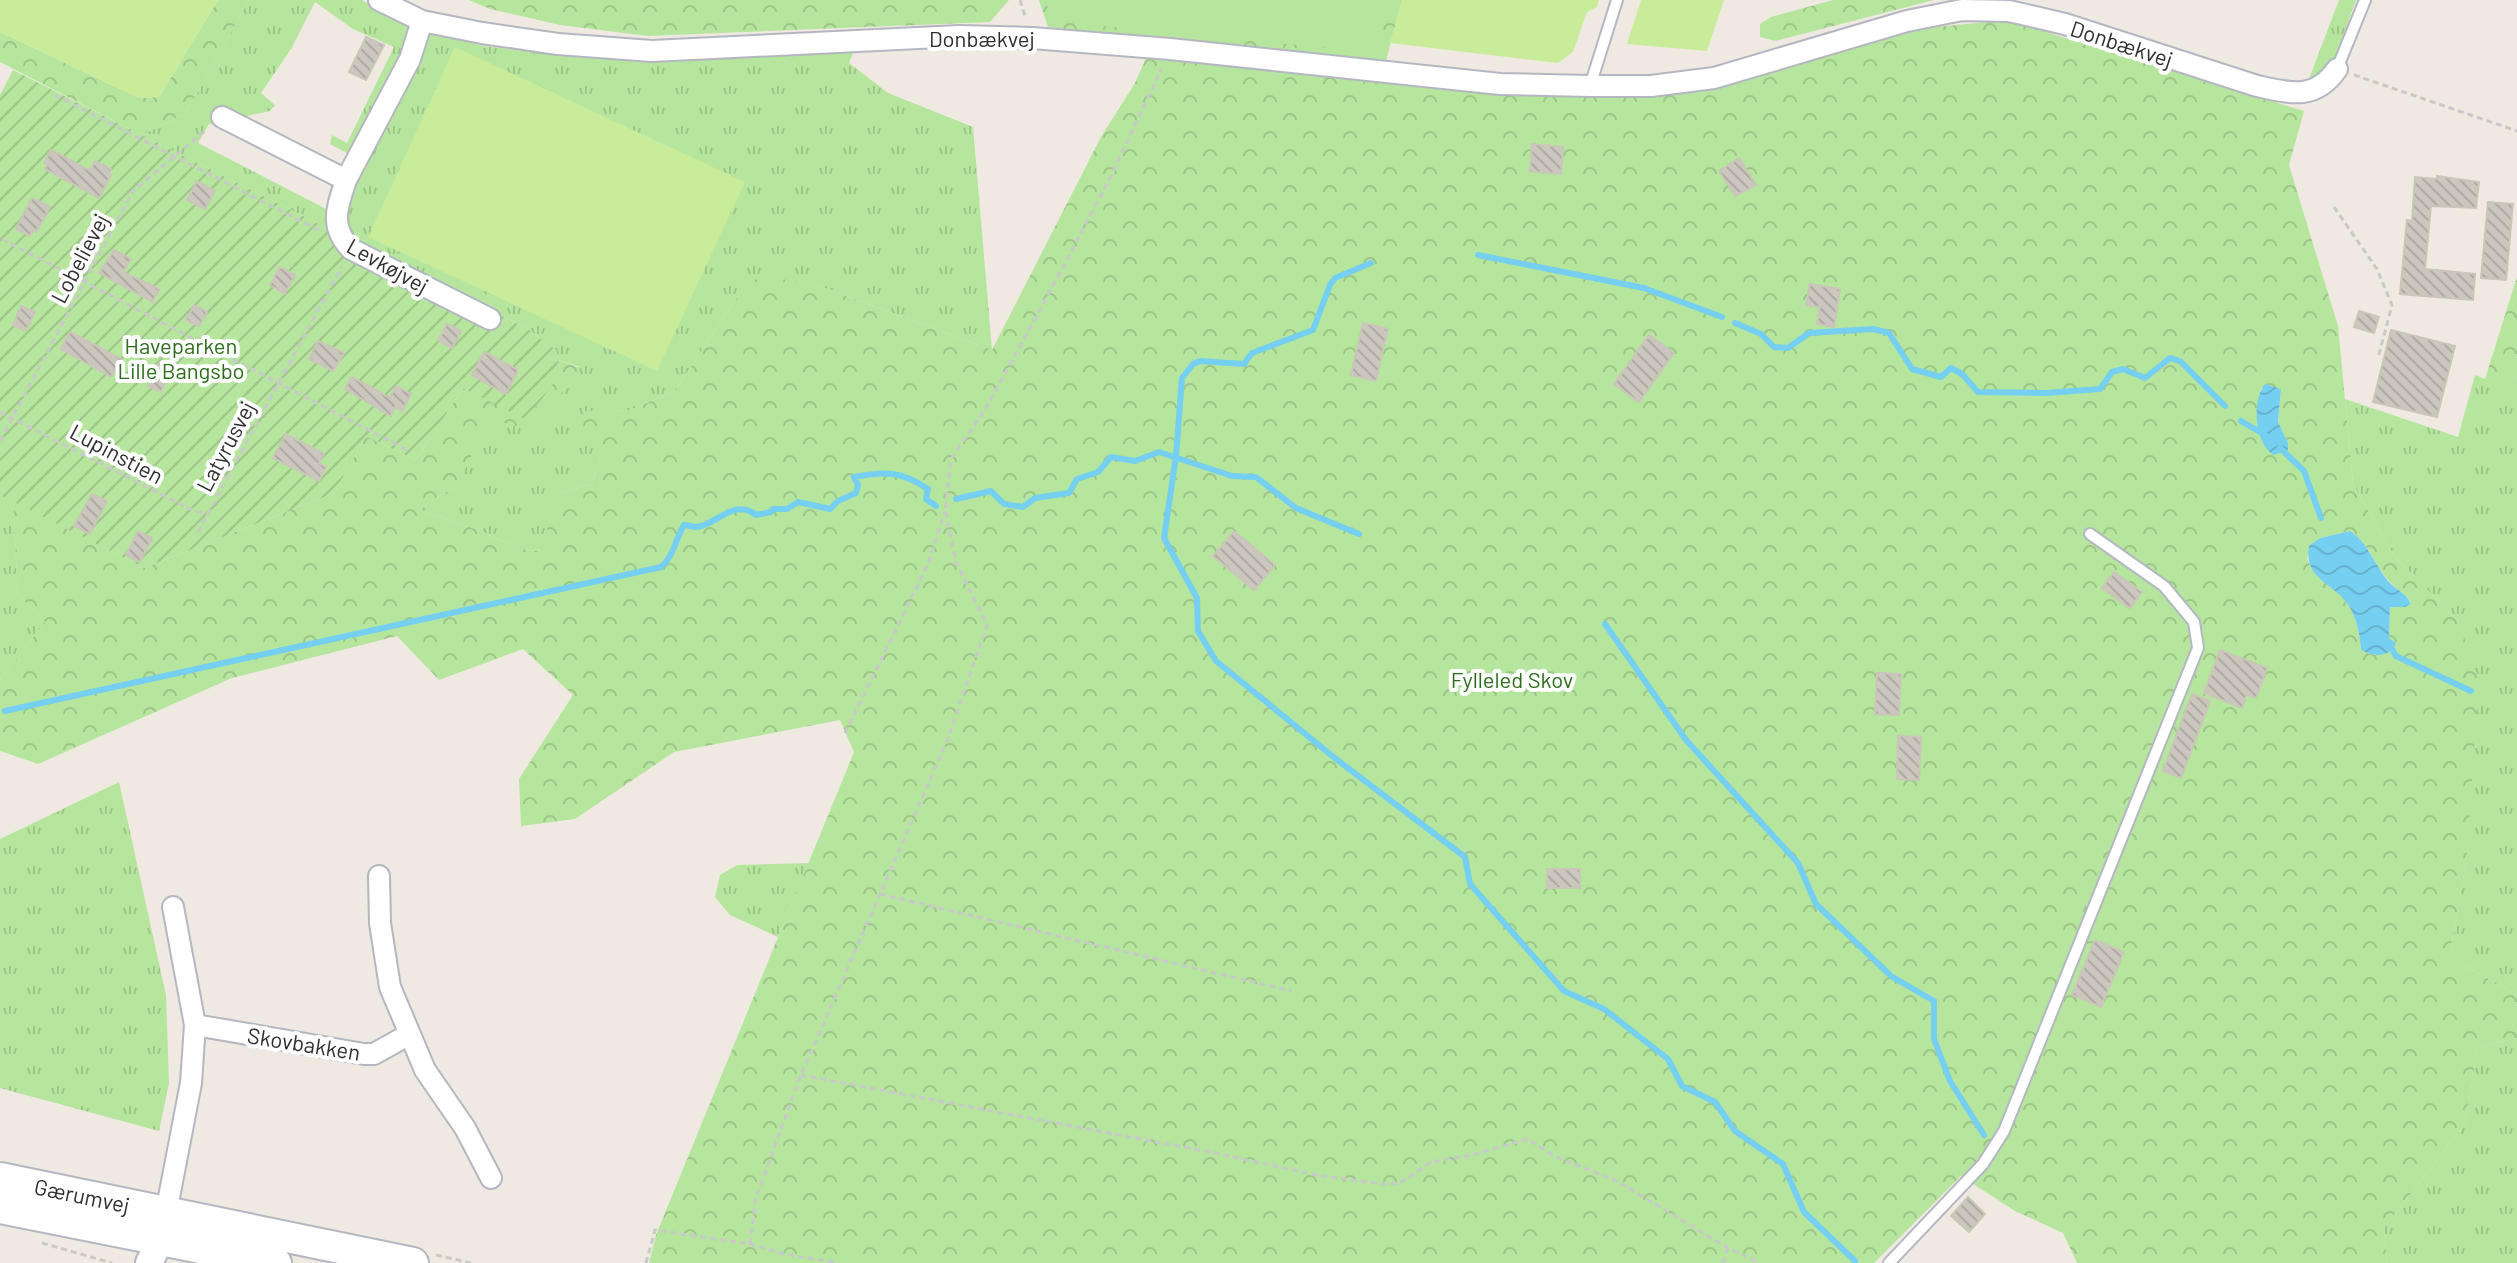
<svg xmlns="http://www.w3.org/2000/svg" width="2517" height="1263" font-family="Barlow,sans-serif">
	<style>
		.grass { fill: url(#grass-tufts); fill-rule: evenodd }
		.forest { fill: url(#forest-crowns); fill-rule: evenodd }
		.park { fill: #b6e59e }
		.garden { fill: url(#garden-furrows) }
		.pitch { fill: #c9ec9a }
		.water { fill: url(#water-waves) }
		.lines { fill: none; stroke-linecap: round; stroke-linejoin: round }
		.stream { stroke: #75cff0; stroke-width: 6 }
		.building { fill: url(#building-back-hatch); stroke: #cbc5ba; stroke-width: 2 }
		.service-casing { stroke: #b4b7c1; stroke-width: 14 }
		.minor-casing { stroke: #b4b7c1; stroke-width: 24 }
		.tertiary-casing { stroke: #b4b7c1; stroke-width: 30 }
		.secondary-casing { stroke: #b4b7c1; stroke-width: 34 }
		.path { stroke: #c9c9c9; stroke-width: 3; stroke-dasharray: 6 4; stroke-linecap: butt }
		.service { stroke: #fff; stroke-width: 10 }
		.minor { stroke: #fff; stroke-width: 20 }
		.tertiary { stroke: #fff; stroke-width: 26 }
		.secondary { stroke: #fff; stroke-width: 30 }
		.labels { text-anchor: middle; dominant-baseline: central; stroke-width: 8; stroke-linejoin: round; paint-order: stroke }
		.street-label { font-size: 22px; fill: #2e2e2e; stroke: #fff }
		.park-label { font-size: 22px; fill: #2c6e1b; stroke: #fff }
	</style>
	<defs>
		<pattern id="grass-tufts" width="24" height="20" patternUnits="userSpaceOnUse" patternTransform="scale(2)"><rect width="24" height="20" fill="#b6e59e"/><path d="M3 7l-1-3M5 7V3M7 7l1-3M15 17l-1-3M17 17v-4M19 17l1-3" fill="none" stroke="#9dc588"/></pattern>
		<pattern id="forest-crowns" width="20" height="18" patternUnits="userSpaceOnUse" patternTransform="scale(2)"><rect width="20" height="18" fill="#b6e59e"/><path d="M2 6a3 3 0 1 1 6 0M12 15a3 3 0 1 1 6 0" fill="none" stroke="#9dc588"/></pattern>
		<pattern id="garden-furrows" width="10" height="10" patternUnits="userSpaceOnUse" patternTransform="scale(2)"><rect width="10" height="10" fill="#b6e59e"/><path d="M-1 1l2-2M0 10L10 0M9 11l2-2" fill="none" stroke="#9dc588"/></pattern>
		<pattern id="water-waves" width="16" height="10" patternUnits="userSpaceOnUse" patternTransform="scale(2)"><rect width="16" height="10" fill="#75cff0"/><path d="M0 5q4-4 8 0t8 0" fill="none" stroke="#66b2ce"/></pattern>
		<pattern id="building-back-hatch" width="6" height="6" patternUnits="userSpaceOnUse" patternTransform="scale(2)"><rect width="6" height="6" fill="#cbc7bf"/><path d="M-1 5l2 2M0 0l6 6M5-1l2 2" fill="none" stroke="#afaba4"/></pattern>
	</defs>
	<rect width="100%" height="100%" fill="#efe9e1"/>
	<g class="grass">
		<path d="M249,0H362L392,19L425,30L483,46L558,55L654,60L854,50L849,63L888,93L973,127L992,350L817,285L746,284L674,392L630,410L584,412L604,446L592,484L560,493L540,551L521,549L478,530L418,509L458,485L489,416L580,367L558,360L556,350L528,329L142,135L186,113ZM315,2L353,29L394,47L347,143L332,135L330,144L362,161L334,213L198,143L209,124L270,111L275,105L261,93L291,49Z"/>
		<polygon points="2339,0 2356,0 2333,64 2322,73 2309,79"/>
		<path d="M2475,375C2490,381 2503,387 2517,377V994L2449,958L2466,863L2459,622L2395,557L2353,484L2345,399L2458,437Z"/>
		<polygon points="0,495 13,501 18,595 45,622 0,680"/>
		<polygon points="119,782 166,995 169,1083 159,1131 0,1088 0,839"/>
		<polygon points="809,863 778,937 730,915 715,897 720,875 737,865"/>
		<polygon points="2517,1038 2517,1263 2387,1263 2384,1228 2465,1124 2478,1047"/>
	</g>
	<g class="forest">
		<polygon points="218,0 249,0 186,113 142,135 0,62 0,32 139,98 159,97"/>
		<polygon points="469,0 1009,0 990,22 648,36 560,25 490,9"/>
		<polygon points="1039,0 1402,0 1386,61 1048,27"/>
		<polygon points="1833,0 1934,0 1775,41 1760,37 1760,24 1771,17"/>
		<path d="M2007,20L2304,111L2289,165L2338,326L2353,484L2395,557L2459,622L2479,683L2466,863L2449,958L2517,994V1038L2478,1047L2465,1124L2384,1228L2387,1263H2077L2063,1233L2015,1211L1961,1176L1874,1263H649L656,1235L854,752L840,720L674,752L575,819L521,826L519,779L573,695L523,649L439,680L397,636L232,678L38,764L0,751V680L45,622L18,595L13,501L144,568L334,493L366,436L416,460L463,388L561,373L558,360L580,368L533,433L489,417L458,485L418,509L478,530L521,549L539,551L560,493L592,484L604,446L578,431L584,411L630,410L674,392L746,284L763,276L817,285L992,350L1101,137L1135,83L1147,56L1503,95L1640,97L1727,84L1926,28ZM2261,388L2281,389L2278,423L2288,443L2258,415ZM2350,531C2368,542 2375,566 2389,581C2396,590 2407,593 2411,603L2405,607H2390L2389,638L2393,650C2382,656 2371,656 2361,650C2360,635 2357,619 2349,606C2338,587 2313,580 2307,557L2320,538Z"/>
		<path d="M2517,277V377C2506,385 2497,384 2485,379Z"/>
	</g>
	<polygon class="park" points="1045,0 1390,0 1378,53 1053,21"/>
	<polygon class="garden" points="13,70 528,329 556,350 561,373 526,420 463,388 416,460 366,436 334,493 144,568 0,495 0,95"/>
	<g class="pitch">
		<polygon points="0,0 218,0 159,97 139,98 0,32"/>
		<polygon points="1402,0 1599,0 1597,7 1587,12 1573,52 1558,63 1390,43"/>
		<polygon points="1641,0 1724,0 1707,51 1627,44"/>
		<polygon points="455,47 745,182 657,371 368,237"/>
	</g>
	<g class="water">
		<path d="M2265,384L2281,389L2278,422L2288,443V450L2274,455C2255,445 2251,400 2265,384Z"/>
		<path d="M2350,531C2368,542 2375,566 2389,582C2396,590 2407,593 2411,604L2405,607H2390L2389,638L2396,643C2390,658 2373,657 2361,650C2360,635 2357,619 2349,606C2335,583 2303,580 2309,546L2320,538Z"/>
	</g>
	<g class="lines">
		<g class="stream">
			<polyline points="1478,255 1644,288 1722,317"/>
			<polyline points="1371,263 1335,278 1330,285 1313,330 1252,353 1244,364 1200,361 1193,364 1182,378 1176,456 1164,538 1197,598 1198,631 1216,661 1336,759 1465,857 1470,884 1564,991 1604,1009 1668,1059 1682,1086 1715,1102 1735,1131 1783,1164 1804,1212 1855,1261"/>
			<polyline points="1735,323 1761,334 1774,347 1788,348 1809,333 1873,329 1889,333 1912,369 1941,377 1951,368 1962,374 1978,392 2046,393 2100,389 2112,372 2123,369 2145,378 2170,358 2180,361 2225,406"/>
			<polyline points="2241,421 2265,435"/>
			<polyline points="2280,448 2304,471 2321,518"/>
			<polyline points="956,499 991,491 1004,504 1023,507 1035,498 1069,493 1077,479 1098,472 1111,457 1135,461 1159,452 1232,476 1256,477 1296,508 1359,534"/>
			<polyline points="1605,624 1686,740 1798,863 1816,904 1891,976 1934,1001 1934,1039 1950,1081 1984,1135"/>
			<polyline points="2389,644 2396,656 2471,691"/>
			<path d="M5,711L661,567C674,556 675,540 684,525C688,525 692,527 696,527C716,526 734,497 756,515L771,512L773,509H787L798,502L830,509L838,501L856,493L858,485L854,477C886,471 901,471 928,489L926,499L936,506"/>
		</g>
	</g>
	<g class="building">
		<polygon points="366,37 384,45 366,80 349,72"/>
		<polygon points="1532,144 1563,147 1561,174 1530,171"/>
		<polygon points="51,150 90,171 95,161 111,169 109,173 111,175 99,198 45,169 47,165 44,163"/>
		<polygon points="1739,158 1756,185 1735,196 1719,171"/>
		<polygon points="2437,176 2479,182 2476,208 2431,206 2425,269 2475,274 2473,300 2400,294 2407,220 2412,221 2415,177 2437,179"/>
		<polygon points="197,181 215,191 205,209 187,200"/>
		<polygon points="32,198 50,207 36,232 33,231 30,236 16,229"/>
		<polygon points="2488,202 2513,204 2506,280 2481,278"/>
		<polygon points="114,250 131,259 123,272 159,289 153,302 99,273"/>
		<polygon points="280,267 295,275 285,294 270,285"/>
		<polygon points="1810,284 1840,289 1834,327 1817,324 1820,307 1806,305"/>
		<polygon points="194,305 207,312 199,326 186,320"/>
		<polygon points="21,306 35,312 26,331 13,325"/>
		<polygon points="2359,311 2379,317 2374,333 2354,327"/>
		<polygon points="1363,323 1388,329 1376,381 1351,375"/>
		<polygon points="447,324 461,331 452,348 438,340"/>
		<polygon points="2391,330 2455,346 2437,417 2373,402"/>
		<polygon points="70,332 121,359 111,377 61,349"/>
		<polygon points="1649,335 1674,353 1639,402 1614,384"/>
		<polygon points="318,341 344,353 333,371 309,359"/>
		<polygon points="484,352 518,370 506,394 472,375"/>
		<polygon points="159,362 172,368 161,392 148,386"/>
		<polygon points="352,377 390,398 396,386 411,394 402,411 395,407 391,416 345,389"/>
		<polygon points="286,434 324,454 319,463 326,467 319,481 273,458"/>
		<polygon points="92,494 107,501 90,534 74,526"/>
		<polygon points="138,531 152,538 140,562 126,555"/>
		<polygon points="1234,531 1275,565 1254,590 1213,556"/>
		<polygon points="2114,572 2142,592 2130,608 2102,588"/>
		<polygon points="2220,650 2267,668 2256,698 2247,694 2242,708 2204,693"/>
		<polygon points="1877,673 1901,674 1899,715 1875,714"/>
		<polygon points="2192,694 2210,701 2181,778 2163,771"/>
		<polygon points="1898,736 1921,737 1919,780 1897,779"/>
		<rect x="1547" y="869" width="33" height="19"/>
		<polygon points="2095,940 2124,952 2101,1007 2072,995"/>
		<polygon points="1968,1197 1985,1214 1969,1232 1951,1216"/>
	</g>
	<g class="lines">
		<g class="service-casing">
			<g id="service">
				<polyline points="2337,69 2365,0"/>
				<polyline points="1590,86 1617,0"/>
				<polyline points="1889,1263 1983,1164 2004,1131 2198,648 2194,622 2164,586 2090,534"/>
			</g>
		</g>
		<g class="minor-casing">
			<g id="minor">
				<path d="M379,0L422,21L482,33L558,44L652,51L959,36L1032,38L1170,49L1500,84L1590,86H1651L1714,78L1907,21L1962,10L2009,11L2065,24L2257,86C2290,93 2315,101 2337,69"/>
				<polyline points="222,117 346,180 410,59 422,21"/>
				<path d="M346,180C337,208 329,226 351,249L490,319"/>
				<polyline points="379,876 380,923 390,987 425,1070 465,1128 491,1178"/>
				<polyline points="195,1025 364,1054 374,1054 408,1035"/>
				<polyline points="166,1213 191,1083 195,1025 173,907"/>
			</g>
		</g>
		<g class="tertiary-casing">
			<polyline id="tertiary" points="149,1263 161,1239 164,1222"/>
		</g>
		<g class="secondary-casing">
			<g id="secondary">
				<path id="s1" d="M0,1178L413,1263"/>
				<polyline points="0,1208 276,1263"/>
			</g>
		</g>
		<g class="path">
			<polyline points="1020,0 1026,19"/>
			<polyline points="2354,75 2517,131"/>
			<polyline points="55,95 318,230"/>
			<polyline points="2334,207 2377,269 2392,305 2378,358"/>
			<polyline points="2,239 411,452"/>
			<polyline points="0,412 188,508 207,515"/>
			<polyline points="0,441 133,191 206,130"/>
			<polyline points="198,532 342,266"/>
			<polyline points="845,733 928,564 945,511"/>
			<polyline points="880,894 1292,991"/>
			<polyline points="801,1075 1215,1153 1316,1175 1381,1184 1400,1183 1431,1162 1472,1155 1528,1139 1554,1156 1617,1181 1728,1248 1760,1263"/>
			<polyline points="42,1243 112,1263"/>
			<polyline points="750,1244 756,1197 801,1075 947,741 987,625 956,562 945,509 951,459 986,408 1052,288 1110,178 1162,68"/>
			<polyline points="436,1255 471,1263"/>
			<polyline points="646,1263 655,1230 750,1244 784,1254 838,1263"/>
			<polyline points="1723,1263 1728,1248"/>
		</g>
		<use href="#service" class="service"/>
		<use href="#minor" class="minor"/>
		<use href="#tertiary" class="tertiary"/>
		<use href="#secondary" class="secondary"/>
	</g>
	<g class="labels">
		<g class="street-label">
			<text x="982" y="38">Donbækvej</text>
			<text transform="translate(2122 43) rotate(18)">Donbækvej</text>
			<text transform="translate(79 258) rotate(-62)">Lobelievej</text>
			<text transform="translate(388 265) rotate(29)">Levkøjvej</text>
			<text transform="translate(225 446) rotate(-62)">Latyrusvej</text>
			<text transform="translate(117 453) rotate(28)">Lupinstien</text>
			<text transform="translate(304 1043) rotate(9)">Skovbakken</text>
			<text stroke="none"><textPath href="#s1" startOffset="84">Gærumvej</textPath></text>
		</g>
		<g class="park-label">
			<text x="181" y="345">Haveparken<tspan x="181" dy="25">Lille Bangsbo</tspan></text>
			<text x="1512" y="679">Fylleled Skov</text>
		</g>
	</g>
</svg>
